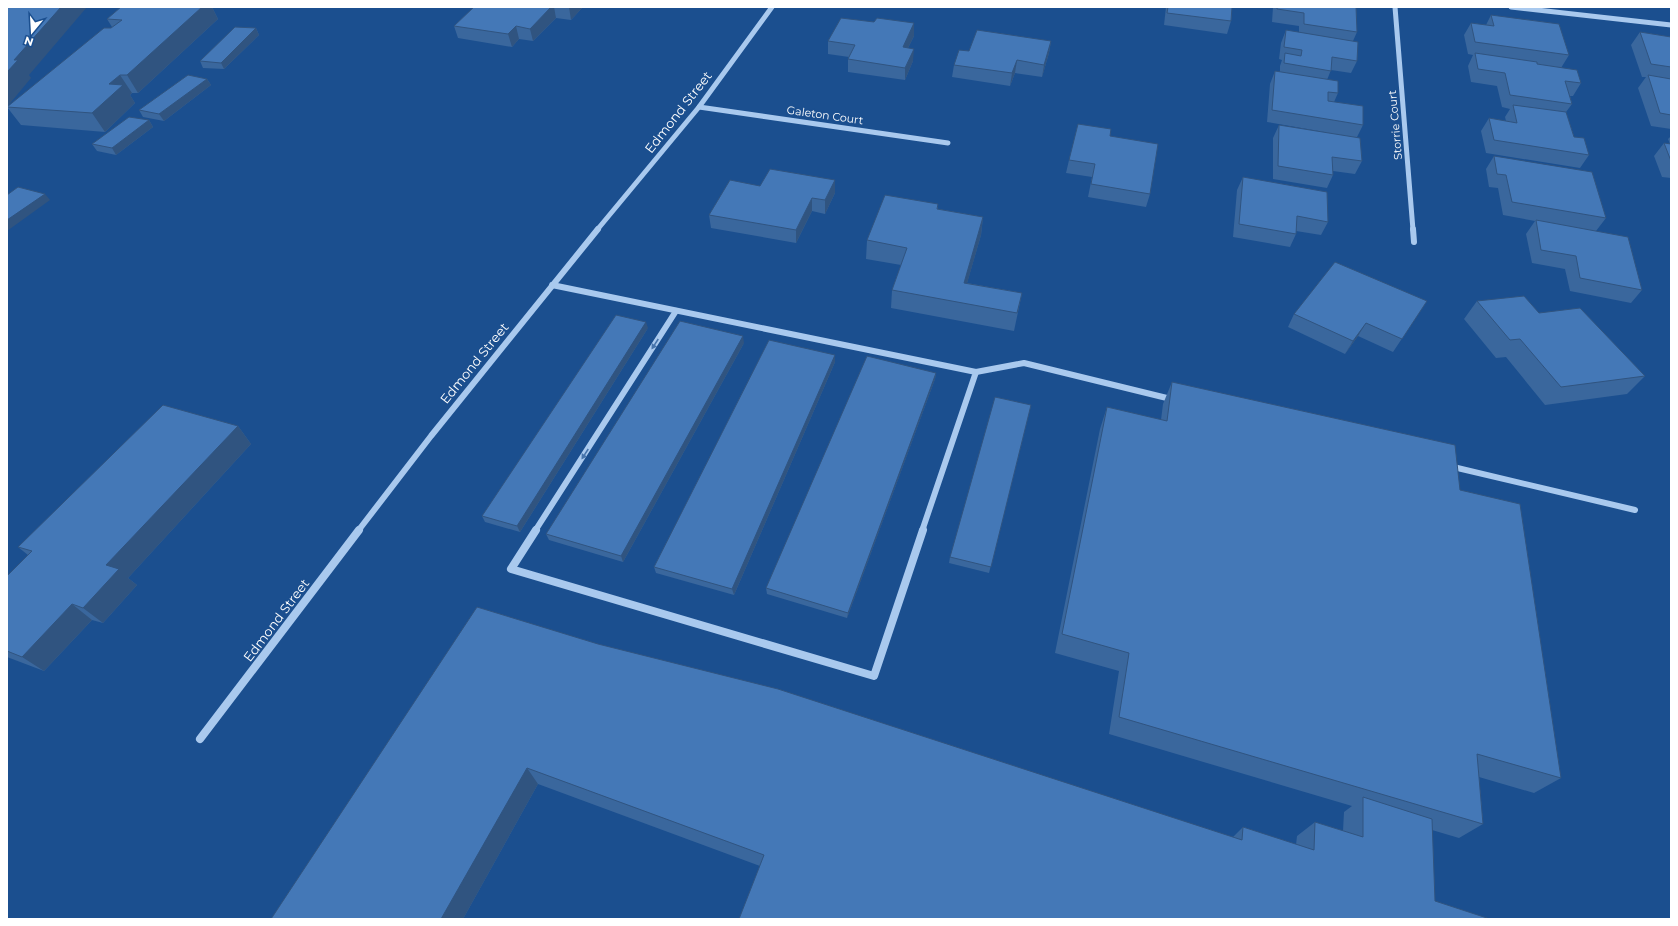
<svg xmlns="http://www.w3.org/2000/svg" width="1678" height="926" font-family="Montserrat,sans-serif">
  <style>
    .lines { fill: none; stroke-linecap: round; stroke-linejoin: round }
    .minor-far2 { stroke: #a9c9ee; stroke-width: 5 }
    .minor-far1 { stroke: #a9c9ee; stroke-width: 6 }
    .minor { stroke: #a9c9ee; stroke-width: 8 }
    .wall { fill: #3a679d }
    .shaded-wall { fill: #305480 }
    .building { fill: #4478b7; stroke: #305480 }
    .oneway { fill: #4674ac }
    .labels { text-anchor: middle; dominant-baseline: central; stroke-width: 3; stroke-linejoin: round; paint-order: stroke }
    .far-street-label { font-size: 11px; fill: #fff; stroke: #1b4f8f }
    .street-label { font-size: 13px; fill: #fff; stroke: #1b4f8f }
  </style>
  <rect width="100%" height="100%" fill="#1b4f8f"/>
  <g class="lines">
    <g class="minor-far2">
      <path d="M1395 7 1413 230"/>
      <path d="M1511 7 1671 25"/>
      <path d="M699 107 948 143"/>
      <path d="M597 230 699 107 772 7"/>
    </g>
    <g class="minor-far1">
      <path d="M1413 229 1414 242"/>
      <path d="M552 285 976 372 922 531"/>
      <path d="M976 372 1024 363 1175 400"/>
      <path d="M1449 466 1635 510"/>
      <path d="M358 531 431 436 598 229"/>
      <path d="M535 531 676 311"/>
    </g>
    <g class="minor">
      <path d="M536 530 511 569 874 676 923 530"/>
      <path d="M200 739 359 530"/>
    </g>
  </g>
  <g class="wall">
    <path d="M121 7H212L218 19 138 93H132L130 95 135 103 105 132 21 125 7 107 112 27 107 19Z"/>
    <path d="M474 7H583L571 20 556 18 533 41 519 39 512 47 458 38 454 26Z"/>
    <path d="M1166 7H1232L1231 21 1227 34 1164 25Z"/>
    <path d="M1273 7H1356L1357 32 1353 41 1357 61 1351 73 1331 70 1327 80 1338 93 1334 102 1363 125 1357 137 1362 161 1355 174 1333 171V175L1327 188 1273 179V138L1279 125 1330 133 1267 122 1270 84 1275 71 1280 72V66L1282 60 1279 59 1281 43 1286 30 1299 33V26L1272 22Z"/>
    <path d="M1491 15 1569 55 1561 68 1581 83 1573 96H1570L1572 104 1566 112 1574 137 1589 155 1580 168 1486 153 1481 131 1489 118 1506 121 1505 117 1510 109 1502 107 1497 86 1471 82 1468 66 1473 55 1468 54 1464 35 1471 23 1486 25Z"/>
    <path d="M874 22 914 23V36L908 48 913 61 905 80 848 72V59L849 57 828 54V41Z"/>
    <path d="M256 28 259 35 224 69 203 68 200 61Z"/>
    <path d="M1640 32 1671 37V129L1651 126 1638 88 1646 77H1642L1631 45Z"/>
    <path d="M1051 41 1049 53 1042 77 1015 73 1010 86 952 77 954 65 969 51Z"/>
    <path d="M207 79 211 85 164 121 143 117 139 110Z"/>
    <path d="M149 120 153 127 116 155 97 151 92 144Z"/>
    <path d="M1110 136 1150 194 1146 207 1088 197 1092 177 1066 173 1069 160Z"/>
    <path d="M1671 136V178L1662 177 1654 156 1664 143 1670 144 1668 139Z"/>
    <path d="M1494 156 1606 218 1596 231 1642 290 1631 303 1570 291 1565 269 1532 263 1526 234 1535 221 1503 215 1498 188 1489 187 1486 169Z"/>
    <path d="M1243 177 1328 222 1321 235 1296 231V234L1290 247 1233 237 1237 190Z"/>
    <path d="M760 186 835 193 825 214 812 211 796 243 711 228 709 215Z"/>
    <path d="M938 204V209L983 217 981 235 967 283 1022 293 1014 331 891 308 892 290 901 265 866 259 867 240Z"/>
    <path d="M1427 301 1393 352 1358 336 1345 354 1288 327 1294 314Z"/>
    <path d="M1477 301 1539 313 1645 376 1627 394 1545 405 1506 357 1496 358 1464 319Z"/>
    <path d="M648 328 520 532 485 522 482 516Z"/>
    <path d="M744 343 623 562 549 540 546 534Z"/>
    <path d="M835 355V362L734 595 656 573 654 567Z"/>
    <path d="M936 373 935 379 847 618 767 594 766 588Z"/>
    <path d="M1172 382 1460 490 1561 778 1534 793 1479 777 1483 824 1459 838 1432 830 1435 901 760 866 538 784 463 919H271L598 644 1233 837 1243 827 1296 845 1297 836 1315 822 1343 831 1344 812 1352 806 1109 734 1119 671 1055 653 1100 429 1107 407 1161 420 1163 404Z"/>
    <path d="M1031 405 989 573 949 563 950 557Z"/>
    <path d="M238 426 251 444 128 578 137 585 103 623 92 620 44 671 7 657V576L28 555 18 547Z"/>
  </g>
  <g class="shaded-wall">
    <path d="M61 7H87L29 75 31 78 7 107V72L14 60Z"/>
    <path d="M202 7H212L218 19 138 93 127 75Z"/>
    <path d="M551 7H554L556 18 533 41 530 29Z"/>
    <path d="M569 7H583L571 20Z"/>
    <path d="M914 23V36L902 60 903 47Z"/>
    <path d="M516 26 519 39 512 47 508 34Z"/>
    <path d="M256 28 259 35 224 69 221 63Z"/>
    <path d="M1051 41 1049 53 1042 77 1044 65Z"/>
    <path d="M914 49 913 61 905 80V68Z"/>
    <path d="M1017 60 1015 73 1010 86 1012 73Z"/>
    <path d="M120 75 132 93 130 95 135 103 105 132 92 113 109 84Z"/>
    <path d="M207 79 211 85 164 121 159 114Z"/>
    <path d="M149 120 153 127 116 155 112 148Z"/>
    <path d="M835 180V193L825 214V200Z"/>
    <path d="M45 194 50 200 7 231V220Z"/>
    <path d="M812 198V211L796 243V230Z"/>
    <path d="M983 217 981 235 962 301 964 283Z"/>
    <path d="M646 322 648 328 520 532 517 526Z"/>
    <path d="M1366 323 1358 336 1345 354 1353 341Z"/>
    <path d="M743 336 744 343 623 562 621 556Z"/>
    <path d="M835 355V362L734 595 732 589Z"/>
    <path d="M936 373 935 379 847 618 848 613Z"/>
    <path d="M238 426 251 444 128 578 137 585 103 623 83 608 106 565Z"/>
    <path d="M72 604 92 620 44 671 22 657Z"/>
    <path d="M527 768 538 784 463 919H441Z"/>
  </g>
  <g class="building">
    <path d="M7 7H61L14 60H18L7 72Z"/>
    <path d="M121 7H202L127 75H120L109 84 123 85 92 113 7 107 104 28H111L122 20 107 19Z"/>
    <path d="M474 7H551L530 29 516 26 508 34 454 26Z"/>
    <path d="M1168 7H1232L1231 21 1167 13Z"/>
    <path d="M1277 7H1356L1357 32 1304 24V13L1277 9Z"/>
    <path d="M1491 15 1559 24 1569 55 1475 42 1471 23 1494 26Z"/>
    <path d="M841 18 874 22 877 18 914 23 903 47 914 49 905 68 848 59 855 45 828 41Z"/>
    <path d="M235 27 256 28 221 63 200 61Z"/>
    <path d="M977 30 1051 41 1044 65 1017 60 1012 73 954 65 959 50 969 51Z"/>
    <path d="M1286 30 1358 42 1357 61 1332 57 1331 71 1284 63 1285 53 1301 56 1302 50 1284 47Z"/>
    <path d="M1640 32 1671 37V67L1651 64Z"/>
    <path d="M1475 53 1537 62V64L1577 70 1581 83 1565 81 1572 104 1510 95 1505 73 1478 69Z"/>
    <path d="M1275 71 1338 81V93L1328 92V101L1363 106V125L1272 110Z"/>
    <path d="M188 75 207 79 159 114 139 110Z"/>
    <path d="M1648 75 1671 79V115L1660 113Z"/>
    <path d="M1513 105 1566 112 1574 137 1584 138 1589 155 1494 140 1489 118 1517 123Z"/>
    <path d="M129 117 149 120 112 148 92 144Z"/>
    <path d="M1078 124 1111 129 1110 136 1158 144 1150 194 1091 184 1095 164 1069 160Z"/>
    <path d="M1279 125 1360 138 1362 161 1332 157 1333 175 1278 166Z"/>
    <path d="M1664 143 1671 144V161Z"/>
    <path d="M1494 156 1592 172 1606 218 1512 202 1506 175 1497 174Z"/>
    <path d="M770 169 835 180 825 200 812 198 796 230 709 215 730 180 760 186Z"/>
    <path d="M1243 177 1327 192 1328 222 1297 216 1296 234 1239 224Z"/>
    <path d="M18 187 45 194 7 220V195Z"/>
    <path d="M885 195 938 204 937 209 983 217 964 283 1022 293 1017 313 892 290 907 248 867 240Z"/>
    <path d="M1536 220 1628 237 1642 290 1580 278 1576 256 1541 250Z"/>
    <path d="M1335 262 1427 301 1402 339 1366 323 1353 341 1294 314Z"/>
    <path d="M1524 296 1539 313 1580 308 1645 376 1561 387 1520 339 1510 340 1477 301Z"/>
    <path d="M616 315 646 322 517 526 482 516Z"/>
    <path d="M680 321 743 336 621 556 546 534Z"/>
    <path d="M769 340 835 355 732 589 654 567Z"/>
    <path d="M867 356 936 373 848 613 766 588Z"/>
    <path d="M1172 382 1455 445 1460 490 1520 504 1561 778 1477 754 1483 824 1119 717 1129 653 1062 634 1107 407 1167 421Z"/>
    <path d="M995 397 1031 405 991 567 950 557Z"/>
    <path d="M163 405 238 426 106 565 119 569 83 608 72 604 22 657 7 651V576L32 551 18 547Z"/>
    <path d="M477 607 598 644 778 689 1242 840 1243 827 1314 850 1315 822 1363 837V797L1432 819 1435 901 1490 919H739L764 855 527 768 441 919H271Z"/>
  </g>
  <defs><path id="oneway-solid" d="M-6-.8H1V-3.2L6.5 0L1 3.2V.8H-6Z"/></defs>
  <g class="oneway">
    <use href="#oneway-solid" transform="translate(655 344) rotate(123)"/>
    <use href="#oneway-solid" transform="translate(585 454) rotate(123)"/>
  </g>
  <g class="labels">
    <g class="far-street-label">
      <text transform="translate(825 115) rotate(8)">Galeton Court</text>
      <text transform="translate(1395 125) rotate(-95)">Storrie Court</text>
    </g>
    <g class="street-label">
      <text transform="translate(678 112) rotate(-52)">Edmond Street</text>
      <text transform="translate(474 363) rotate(-51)">Edmond Street</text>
      <text transform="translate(276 620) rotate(-53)">Edmond Street</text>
    </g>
  </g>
  <rect width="1678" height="926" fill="none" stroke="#ffffff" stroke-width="16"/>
  <g transform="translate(32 32) rotate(198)" stroke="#1b4f8f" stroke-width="3" paint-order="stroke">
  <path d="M0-3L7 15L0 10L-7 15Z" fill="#ffffff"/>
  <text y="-6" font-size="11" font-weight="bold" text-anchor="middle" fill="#ffffff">N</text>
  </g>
</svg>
